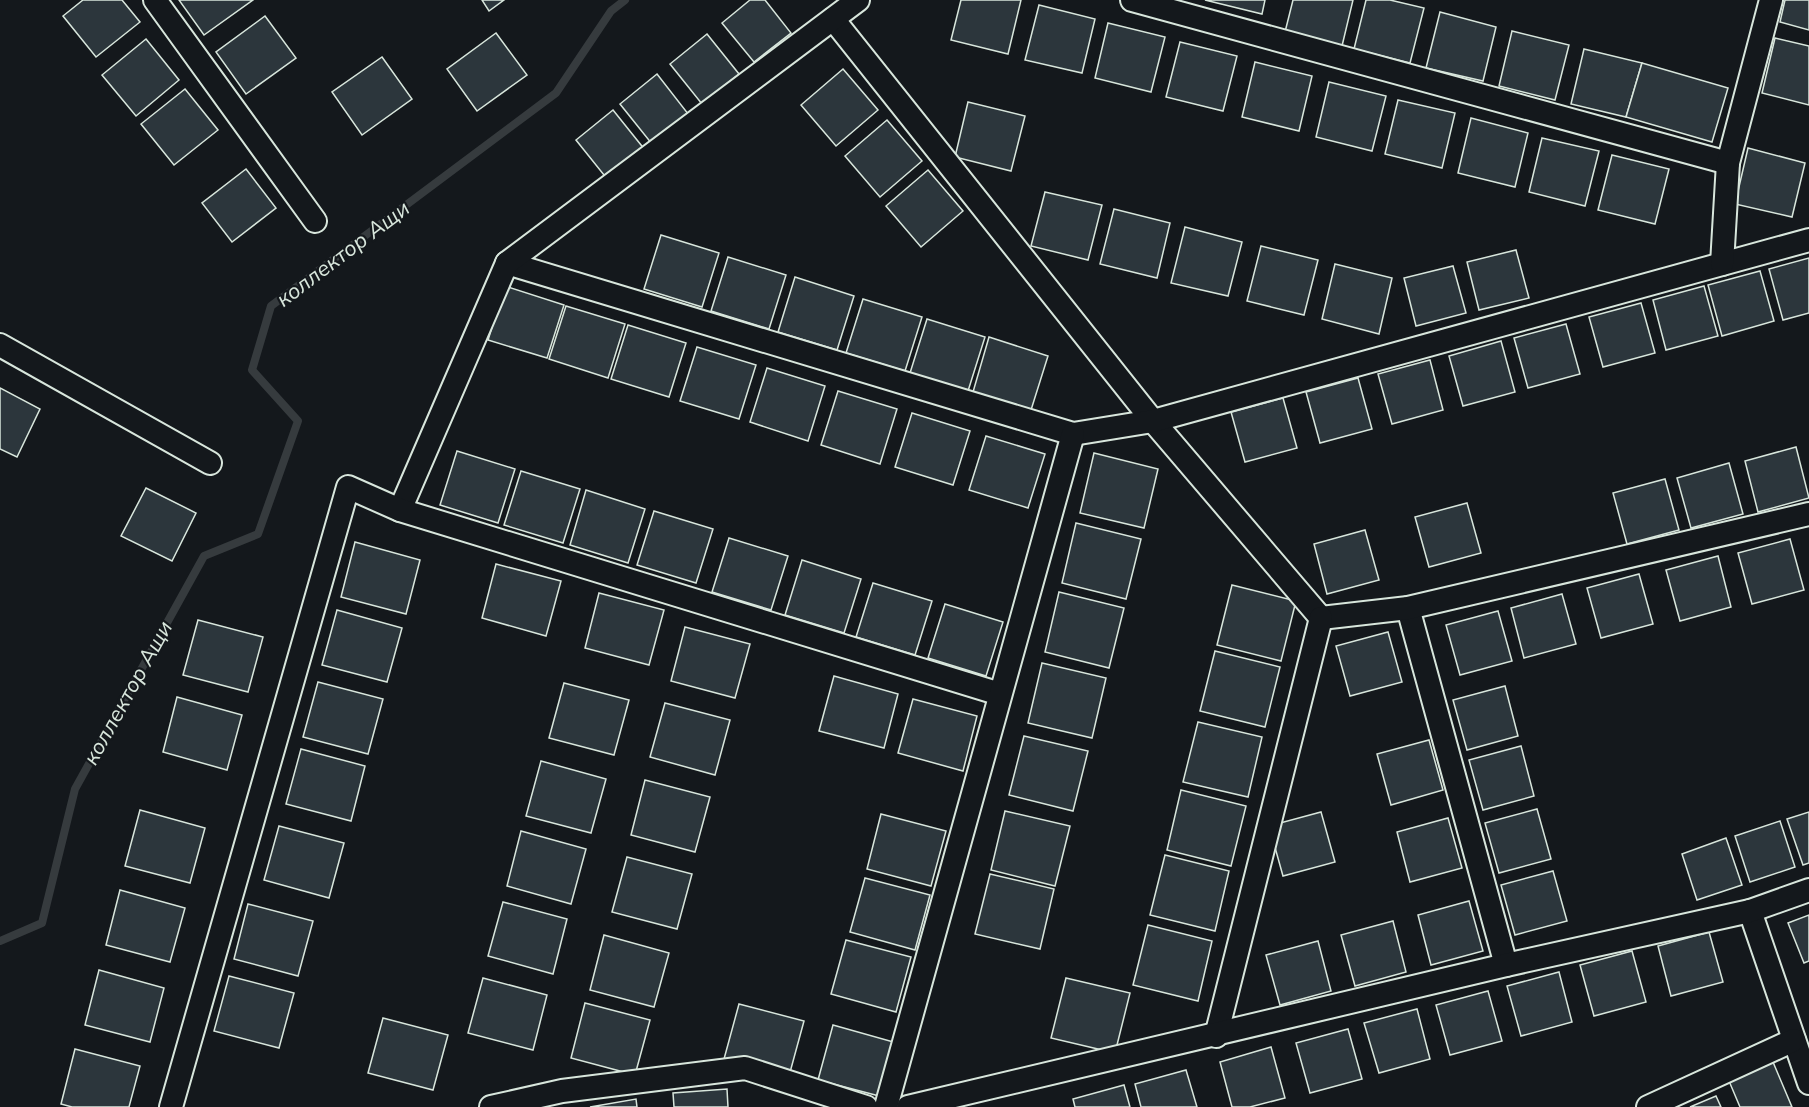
<svg xmlns="http://www.w3.org/2000/svg" width="1809" height="1107" font-family="'Nunito Sans',sans-serif">
  <style>
    .lines { fill: none; stroke-linecap: round; stroke-linejoin: round }
    .stream { stroke: #363b3e; stroke-width: 8 }
    .building { fill: #2c363c; stroke: #d8e6dc; stroke-width: 1.5 }
    .minor-casing { stroke: #d8e6dc; stroke-width: 26 }
    .minor { stroke: #14181c; stroke-width: 22 }
    .labels { text-anchor: middle; dominant-baseline: central; stroke-width: 4.5; stroke-linejoin: round; paint-order: stroke }
    .water-label { font-size: 22px; font-style: italic; fill: #d8e6dc; stroke: #14181c }
  </style>
  <rect width="100%" height="100%" fill="#14181c"/>
  <g class="lines">
    <path class="stream" d="M0 941 42 923 75 789 204 556 258 534 298 421 252 370 271 306 556 93 611 11 625 0"/>
  </g>
  <g class="building">
    <path d="M83 0H122L140 22 96 57 63 16Z"/>
    <path d="M179 0H253L204 35Z"/>
    <path d="M482 0H504L489 11Z"/>
    <path d="M750 0H765L791 33 754 62 722 23Z"/>
    <path d="M961 0H1021L1008 54 951 40Z"/>
    <path d="M1205 0H1265L1262 14Z"/>
    <path d="M1293 0H1353L1342 46 1285 32Z"/>
    <path d="M1366 0H1390L1424 8 1410 63 1354 49Z"/>
    <path d="M1785 0H1809V30L1780 22Z"/>
    <path d="M1039 5 1095 19 1082 73 1025 60Z"/>
    <path d="M1440 12 1496 27 1483 81 1426 68Z"/>
    <path d="M265 16 296 58 246 94 216 52Z"/>
    <path d="M1108 23 1165 37 1151 92 1095 78Z"/>
    <path d="M1512 31 1569 45 1555 100 1499 86Z"/>
    <path d="M496 33 527 75 477 111 447 69Z"/>
    <path d="M707 34 739 74 702 104 670 64Z"/>
    <path d="M1775 38 1809 46V105L1762 93Z"/>
    <path d="M146 39 179 80 136 116 102 75Z"/>
    <path d="M1180 42 1237 56 1223 111 1166 97Z"/>
    <path d="M1584 49 1642 63 1626 117 1571 104Z"/>
    <path d="M382 57 412 99 362 135 332 92Z"/>
    <path d="M1255 62 1312 76 1299 131 1242 117Z"/>
    <path d="M1642 63 1728 88 1712 142 1626 117Z"/>
    <path d="M843 69 878 110 836 146 801 105Z"/>
    <path d="M657 74 689 115 652 144 620 104Z"/>
    <path d="M1329 82 1386 96 1372 151 1316 137Z"/>
    <path d="M185 89 218 130 174 165 141 124Z"/>
    <path d="M1398 100 1455 113 1442 168 1385 154Z"/>
    <path d="M968 102 1025 116 1011 171 955 157Z"/>
    <path d="M613 110 645 150 608 180 576 140Z"/>
    <path d="M1471 118 1528 133 1515 187 1458 173Z"/>
    <path d="M887 120 922 161 880 197 845 156Z"/>
    <path d="M1542 138 1599 151 1585 206 1529 192Z"/>
    <path d="M1748 148 1805 163 1792 217 1735 204Z"/>
    <path d="M1612 155 1669 169 1655 224 1598 210Z"/>
    <path d="M246 169 276 208 232 242 202 203Z"/>
    <path d="M928 170 963 211 921 247 886 206Z"/>
    <path d="M1045 192 1102 205 1088 260 1031 246Z"/>
    <path d="M1114 209 1170 223 1157 278 1100 264Z"/>
    <path d="M1185 227 1242 242 1228 296 1171 283Z"/>
    <path d="M661 235 719 253 702 307 644 289Z"/>
    <path d="M1261 246 1318 260 1304 315 1247 301Z"/>
    <path d="M1516 250 1529 298 1479 310 1467 262Z"/>
    <path d="M728 257 786 275 769 329 711 311Z"/>
    <path d="M1809 258V313L1783 320 1769 269Z"/>
    <path d="M1335 264 1392 278 1379 334 1322 319Z"/>
    <path d="M1453 266 1466 313 1416 326 1404 278Z"/>
    <path d="M1760 271 1774 321 1722 336 1708 285Z"/>
    <path d="M795 277 854 296 837 350 778 332Z"/>
    <path d="M505 286 564 305 547 358 488 340Z"/>
    <path d="M1704 286 1718 336 1666 350 1653 300Z"/>
    <path d="M863 299 922 317 905 371 846 353Z"/>
    <path d="M1641 303 1655 353 1603 367 1589 317Z"/>
    <path d="M566 306 625 324 608 378 549 359Z"/>
    <path d="M927 319 985 337 968 391 910 373Z"/>
    <path d="M1566 324 1580 374 1528 388 1514 338Z"/>
    <path d="M628 325 686 343 669 397 611 379Z"/>
    <path d="M989 337 1048 356 1031 410 973 392Z"/>
    <path d="M1501 341 1515 392 1463 406 1449 356Z"/>
    <path d="M697 347 756 365 739 419 680 401Z"/>
    <path d="M1430 360 1443 410 1392 424 1378 374Z"/>
    <path d="M767 368 825 386 808 441 750 422Z"/>
    <path d="M1358 378 1372 429 1320 443 1306 392Z"/>
    <path d="M0 388 40 409 17 457 0 449Z"/>
    <path d="M838 391 897 409 880 464 821 445Z"/>
    <path d="M1283 398 1297 448 1245 462 1231 412Z"/>
    <path d="M912 413 970 431 953 485 895 467Z"/>
    <path d="M986 436 1045 454 1028 508 969 490Z"/>
    <path d="M1796 447 1809 498 1758 512 1745 461Z"/>
    <path d="M457 451 515 469 498 523 440 505Z"/>
    <path d="M1094 453 1158 469 1144 528 1080 513Z"/>
    <path d="M1729 463 1743 514 1691 528 1677 478Z"/>
    <path d="M521 471 580 489 563 543 504 525Z"/>
    <path d="M1665 479 1679 530 1627 544 1613 493Z"/>
    <path d="M146 488 196 513 172 561 121 536Z"/>
    <path d="M586 490 645 509 628 563 570 545Z"/>
    <path d="M1467 503 1481 553 1429 567 1415 517Z"/>
    <path d="M654 511 713 529 696 583 637 565Z"/>
    <path d="M1076 523 1141 539 1126 599 1062 583Z"/>
    <path d="M1365 530 1379 580 1327 594 1314 544Z"/>
    <path d="M729 538 788 556 771 610 712 592Z"/>
    <path d="M1790 539 1804 590 1752 604 1738 553Z"/>
    <path d="M355 542 420 560 406 614 341 597Z"/>
    <path d="M1718 556 1731 607 1680 621 1666 570Z"/>
    <path d="M802 560 861 579 844 633 785 615Z"/>
    <path d="M496 564 561 581 546 636 482 618Z"/>
    <path d="M1639 574 1653 624 1601 638 1587 588Z"/>
    <path d="M873 583 932 601 915 655 856 637Z"/>
    <path d="M1232 585 1296 601 1281 661 1217 645Z"/>
    <path d="M1059 592 1124 608 1109 668 1045 652Z"/>
    <path d="M599 593 664 610 649 665 585 648Z"/>
    <path d="M1562 594 1576 644 1524 658 1511 608Z"/>
    <path d="M945 604 1003 622 986 676 928 658Z"/>
    <path d="M337 610 402 628 387 682 322 665Z"/>
    <path d="M1498 611 1512 661 1460 675 1446 625Z"/>
    <path d="M198 620 263 637 248 692 183 675Z"/>
    <path d="M685 627 750 644 735 698 671 681Z"/>
    <path d="M1388 632 1402 682 1350 696 1336 646Z"/>
    <path d="M1215 651 1280 667 1265 727 1200 711Z"/>
    <path d="M1042 663 1106 678 1092 738 1028 723Z"/>
    <path d="M834 676 898 694 884 748 819 731Z"/>
    <path d="M318 682 383 699 368 754 303 737Z"/>
    <path d="M564 683 629 700 614 755 549 738Z"/>
    <path d="M1505 686 1518 736 1467 750 1453 700Z"/>
    <path d="M177 697 242 715 227 770 163 752Z"/>
    <path d="M913 699 977 716 963 771 898 753Z"/>
    <path d="M665 703 730 720 715 775 650 757Z"/>
    <path d="M1198 722 1262 737 1248 797 1183 782Z"/>
    <path d="M1024 736 1088 751 1073 811 1009 795Z"/>
    <path d="M1429 740 1443 790 1391 805 1377 754Z"/>
    <path d="M1521 746 1534 796 1483 810 1469 760Z"/>
    <path d="M301 749 365 766 351 821 286 804Z"/>
    <path d="M541 761 606 779 591 833 526 816Z"/>
    <path d="M645 780 710 797 695 852 631 835Z"/>
    <path d="M1181 790 1246 806 1231 866 1167 850Z"/>
    <path d="M1537 809 1551 859 1499 873 1485 823Z"/>
    <path d="M140 810 205 828 190 883 125 866Z"/>
    <path d="M1005 811 1070 826 1055 886 991 870Z"/>
    <path d="M1321 812 1335 862 1283 876 1269 826Z"/>
    <path d="M1809 812V863L1803 865 1787 819Z"/>
    <path d="M881 814 946 831 931 886 867 869Z"/>
    <path d="M1448 818 1462 868 1410 882 1397 832Z"/>
    <path d="M1780 821 1795 867 1750 882 1735 836Z"/>
    <path d="M279 826 344 843 329 898 264 880Z"/>
    <path d="M521 831 586 849 571 904 507 886Z"/>
    <path d="M1726 838 1742 885 1697 900 1682 854Z"/>
    <path d="M1165 855 1229 871 1215 931 1150 915Z"/>
    <path d="M627 857 692 874 677 929 612 912Z"/>
    <path d="M1553 871 1567 921 1515 935 1501 885Z"/>
    <path d="M990 874 1054 889 1040 949 975 934Z"/>
    <path d="M865 878 930 895 915 950 850 932Z"/>
    <path d="M120 890 185 908 170 962 106 945Z"/>
    <path d="M1469 901 1483 951 1431 965 1418 915Z"/>
    <path d="M503 902 567 919 553 974 488 956Z"/>
    <path d="M248 904 313 921 298 976 234 959Z"/>
    <path d="M1809 915V961L1804 963 1788 923Z"/>
    <path d="M1393 921 1406 972 1355 986 1341 935Z"/>
    <path d="M1148 925 1212 941 1198 1001 1133 985Z"/>
    <path d="M1709 932 1723 982 1671 996 1658 946Z"/>
    <path d="M604 935 669 953 654 1007 590 990Z"/>
    <path d="M846 940 911 957 896 1012 831 994Z"/>
    <path d="M1318 941 1331 991 1280 1005 1266 955Z"/>
    <path d="M1632 951 1646 1002 1594 1016 1580 965Z"/>
    <path d="M99 970 164 988 150 1042 85 1025Z"/>
    <path d="M1559 972 1572 1022 1521 1036 1507 986Z"/>
    <path d="M229 976 294 993 279 1048 214 1031Z"/>
    <path d="M483 978 547 995 533 1050 468 1033Z"/>
    <path d="M1066 978 1130 993 1115 1053 1051 1038Z"/>
    <path d="M1488 991 1502 1041 1450 1055 1436 1005Z"/>
    <path d="M585 1003 650 1020 635 1075 571 1058Z"/>
    <path d="M739 1004 804 1021 789 1076 724 1059Z"/>
    <path d="M1417 1009 1430 1059 1379 1073 1364 1023Z"/>
    <path d="M383 1018 448 1035 433 1090 368 1073Z"/>
    <path d="M833 1025 897 1043 883 1097 818 1080Z"/>
    <path d="M1348 1029 1362 1079 1310 1093 1296 1043Z"/>
    <path d="M1271 1047 1285 1098 1250 1107H1232L1220 1062Z"/>
    <path d="M75 1049 140 1066 129 1107H72L61 1104Z"/>
    <path d="M1773 1062 1792 1107H1740L1729 1081Z"/>
    <path d="M1186 1070 1197 1107H1141L1135 1084Z"/>
    <path d="M1124 1085 1130 1107H1075L1073 1099Z"/>
    <path d="M727 1089 728 1107H674L673 1093Z"/>
    <path d="M1716 1096 1721 1107H1690Z"/>
    <path d="M636 1099 637 1107H590Z"/>
  </g>
  <g class="lines">
    <defs>
      <g id="minor">
        <path d="M155 0 315 221"/>
        <path d="M1132 0 1728 163"/>
        <path d="M833 19 1153 421 1321 618"/>
        <path d="M507 263 1073 434 1153 421 1809 240"/>
        <path d="M1722 264 1728 163 1771 0"/>
        <path d="M0 345 210 463"/>
        <path d="M400 510 507 263 858 0"/>
        <path d="M1408 608 1506 965"/>
        <path d="M1321 618 1408 608 1809 514"/>
        <path d="M1750 911 1809 1083"/>
        <path d="M1216 1036 1321 618"/>
        <path d="M171 1107 348 487 400 510 1000 694"/>
        <path d="M491 1107 562 1091 745 1068 866 1107"/>
        <path d="M886 1107 1073 434"/>
        <path d="M908 1107 1506 965 1750 911 1809 890"/>
        <path d="M1648 1107 1794 1040"/>
      </g>
    </defs>
    <use href="#minor" class="minor-casing"/>
    <use href="#minor" class="minor"/>
  </g>
  <g class="labels">
    <g class="water-label">
      <text transform="translate(343 254) rotate(-37)">коллектор Ащи</text>
      <text transform="translate(128 693) rotate(-61)">коллектор Ащи</text>
    </g>
  </g>
</svg>
